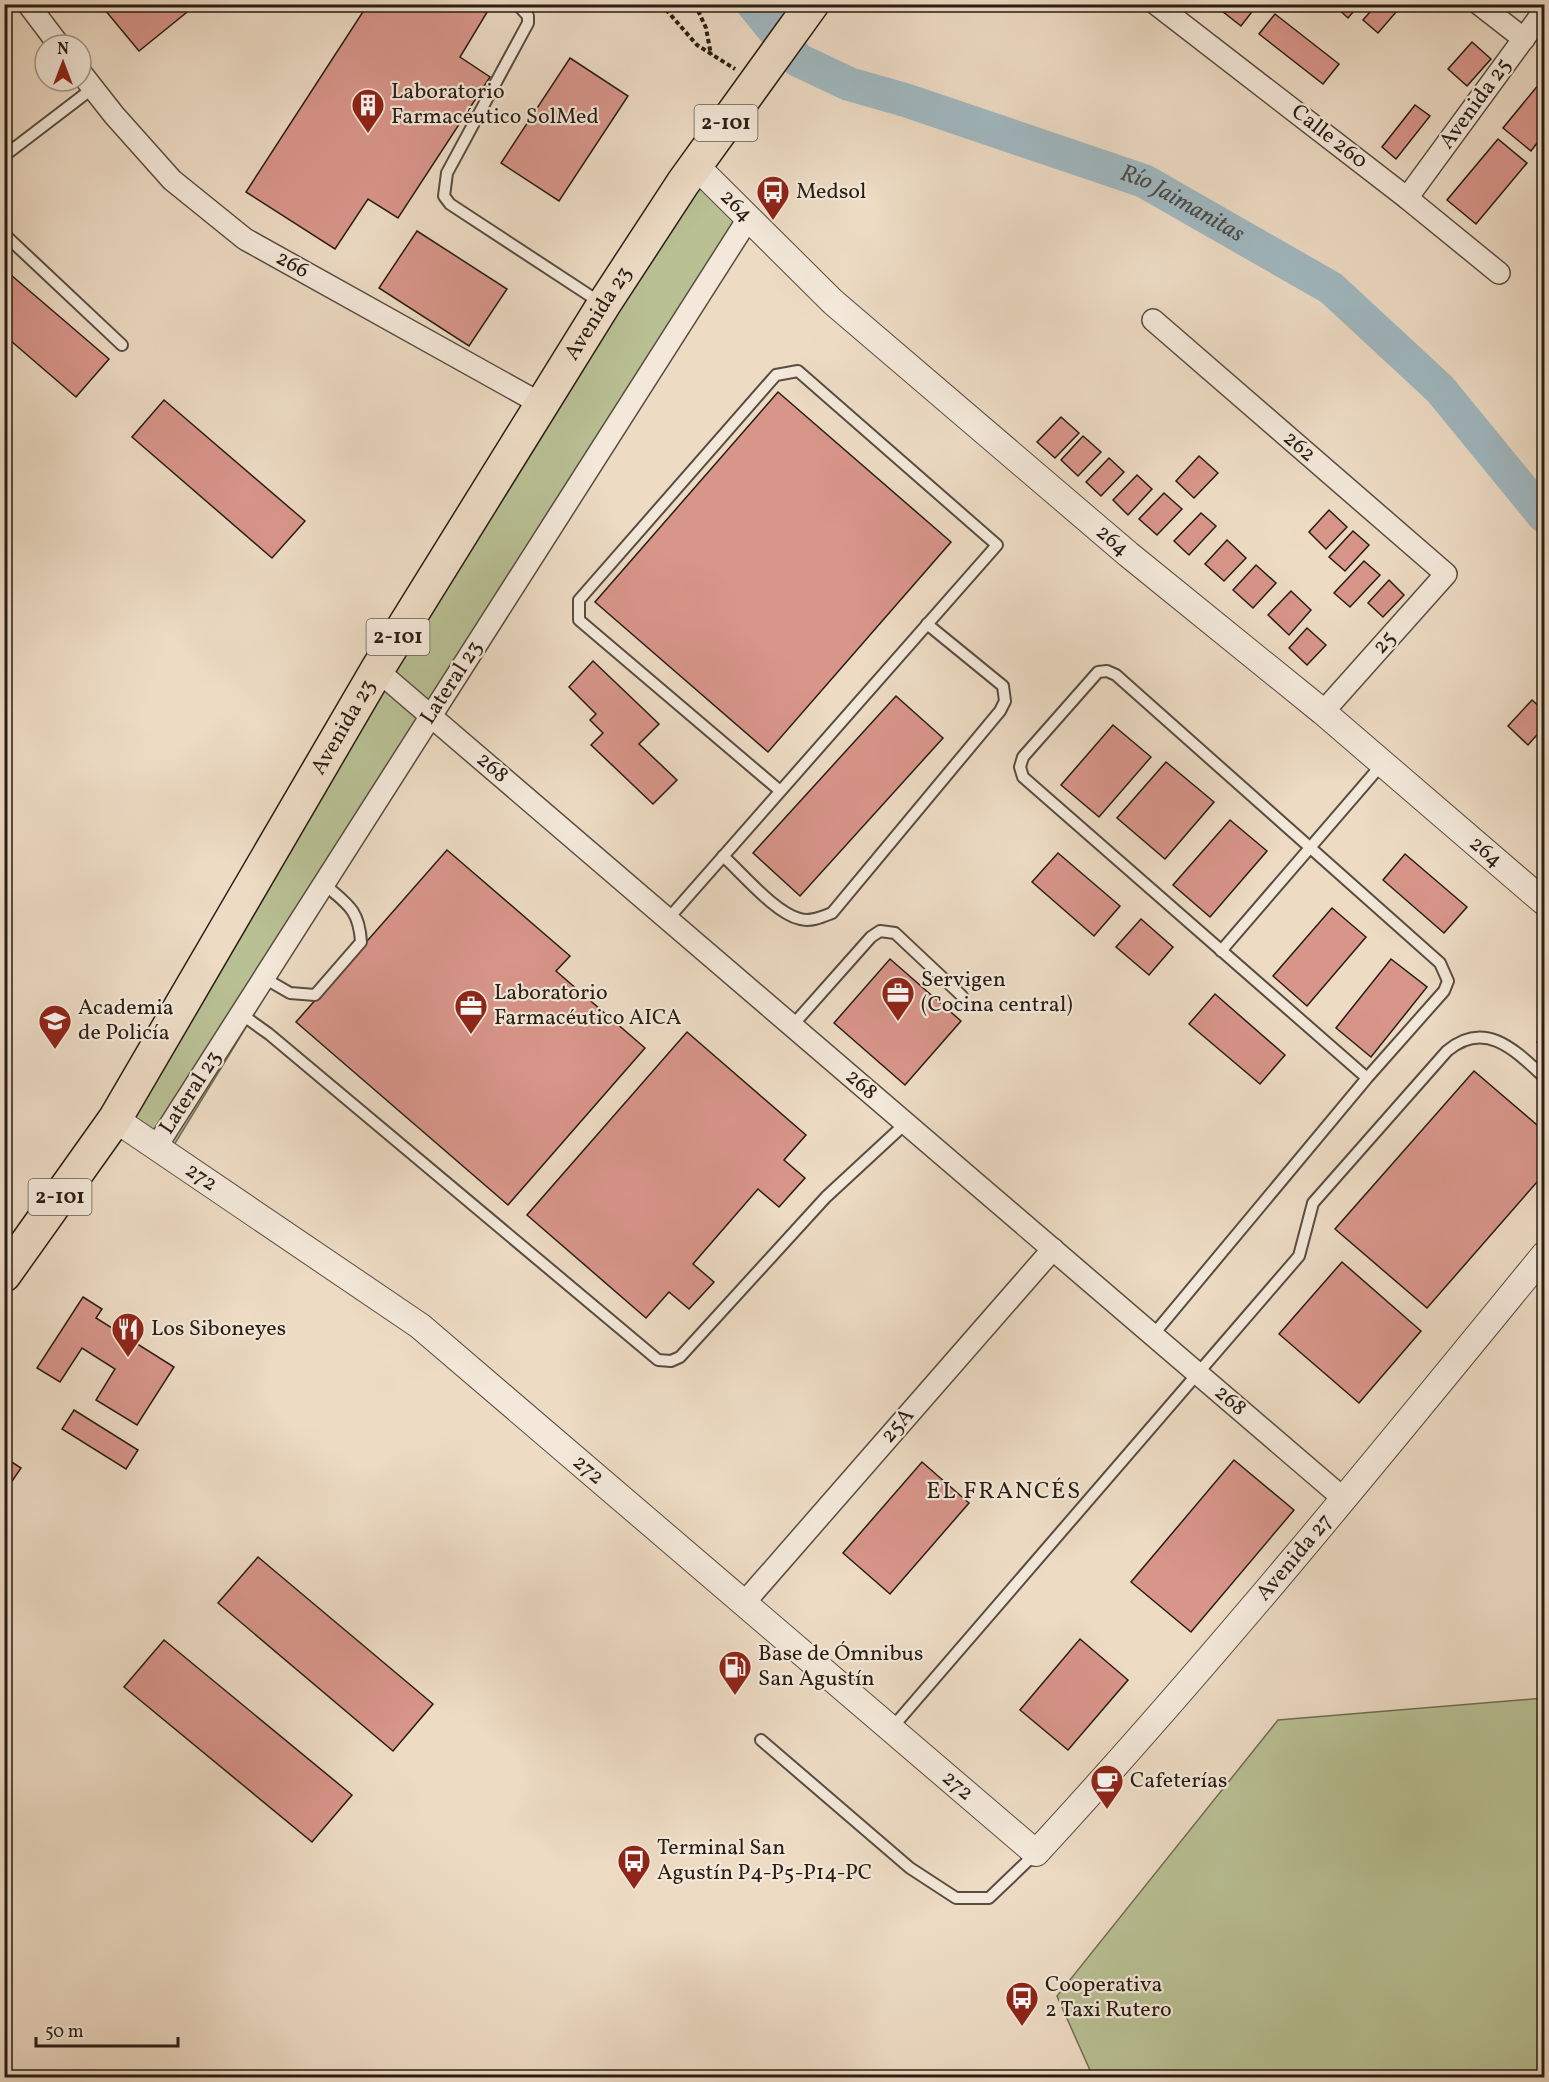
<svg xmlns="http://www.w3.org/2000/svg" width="1549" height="2082" font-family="Vollkorn,serif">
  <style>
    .green { fill: #b8c094; stroke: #706e54; stroke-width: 1.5 }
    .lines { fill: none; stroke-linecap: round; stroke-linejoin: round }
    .river { stroke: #a0b8c0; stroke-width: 34 }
    .building { fill: #d8958a; stroke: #281d14; stroke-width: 1.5 }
    .service-casing { stroke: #594c40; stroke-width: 14 }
    .minor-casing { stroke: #594c40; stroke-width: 24 }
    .tertiary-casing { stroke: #594c40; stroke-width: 28 }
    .primary-casing { stroke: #281d14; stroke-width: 36 }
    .path { stroke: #281d14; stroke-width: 4; stroke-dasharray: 4.5 3; stroke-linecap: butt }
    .service { stroke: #f3e8d9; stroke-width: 10 }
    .minor { stroke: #f3e8d9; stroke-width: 21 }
    .tertiary { stroke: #f3e8d9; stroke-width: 26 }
    .primary { stroke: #eddbc4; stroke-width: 33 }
    .labels { text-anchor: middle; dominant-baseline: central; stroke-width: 4.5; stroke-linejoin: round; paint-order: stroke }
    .shield { fill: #f3e8d9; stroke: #655a4f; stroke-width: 1.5 }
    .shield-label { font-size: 21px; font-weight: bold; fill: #281d14 }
    .poi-label { font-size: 22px; fill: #281d14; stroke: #f3e8d9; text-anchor: start }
    .street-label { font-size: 22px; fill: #281d14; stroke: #f3e8d9 }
    .water-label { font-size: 24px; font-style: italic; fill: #4c4c48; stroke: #f3e8d9 }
    .neighbourhood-label { font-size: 24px; letter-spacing: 1.5px; fill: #281d14; stroke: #f3e8d9 }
  </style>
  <rect width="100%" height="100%" fill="#eddbc4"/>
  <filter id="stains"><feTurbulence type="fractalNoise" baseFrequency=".00333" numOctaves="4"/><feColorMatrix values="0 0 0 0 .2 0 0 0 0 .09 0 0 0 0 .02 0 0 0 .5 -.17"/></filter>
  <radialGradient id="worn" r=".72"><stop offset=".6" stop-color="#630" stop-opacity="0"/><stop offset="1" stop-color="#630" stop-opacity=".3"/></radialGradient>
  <g class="green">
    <path d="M696 167 744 213 171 1150 115 1119Z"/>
    <path d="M1544 1698V2077H1093L1057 1996 1278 1720Z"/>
  </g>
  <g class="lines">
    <path class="river" id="s1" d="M753 4 798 60 849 84 905 100 1144 181 1331 288 1440 389 1544 516"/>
  </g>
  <g class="building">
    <path d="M100 4H197L139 51Z"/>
    <path d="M368 4H492L460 57 490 77 398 218 368 199 335 249 246 192Z"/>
    <path d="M1213 4H1258L1241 26Z"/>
    <path d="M1333 4H1360L1348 18Z"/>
    <path d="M1377 4H1403L1378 33 1363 20Z"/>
    <path d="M1275 14 1339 64 1323 84 1259 34Z"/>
    <path d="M1472 42 1491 59 1467 86 1448 69Z"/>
    <path d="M570 58 628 96 559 201 501 163Z"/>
    <path d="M1544 78V134L1531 151 1503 128Z"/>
    <path d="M1415 105 1430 116 1396 159 1382 147Z"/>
    <path d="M1498 139 1527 163 1476 224 1447 200Z"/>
    <path d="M417 231 507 289 469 346 379 288Z"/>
    <path d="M4 269 109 359 76 397 4 335Z"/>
    <path d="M778 392 951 542 768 752 595 602Z"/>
    <path d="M164 400 305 521 272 558 132 437Z"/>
    <path d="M1061 417 1079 433 1055 458 1037 442Z"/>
    <path d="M1083 436 1101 452 1078 476 1061 460Z"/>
    <path d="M1199 456 1218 473 1194 498 1176 481Z"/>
    <path d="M1109 458 1124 472 1101 496 1086 482Z"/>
    <path d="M1137 475 1152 489 1128 515 1113 500Z"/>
    <path d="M1164 493 1182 509 1157 535 1139 519Z"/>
    <path d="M1329 510 1347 527 1326 549 1309 532Z"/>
    <path d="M1201 513 1216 526 1189 555 1174 541Z"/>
    <path d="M1353 531 1369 545 1345 571 1329 557Z"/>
    <path d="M1227 540 1246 558 1224 581 1205 564Z"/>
    <path d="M1364 561 1380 575 1350 607 1334 593Z"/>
    <path d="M1256 565 1276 583 1253 608 1233 590Z"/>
    <path d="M1389 580 1404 595 1383 617 1368 603Z"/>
    <path d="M1291 591 1311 610 1289 635 1268 615Z"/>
    <path d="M1307 628 1326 645 1307 665 1289 648Z"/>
    <path d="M593 661 659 724 639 744 677 780 653 804 591 745 603 733 590 720 596 714 569 687Z"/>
    <path d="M896 696 943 738 800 896 753 853Z"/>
    <path d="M1532 700 1544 711V727L1528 745 1508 726Z"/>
    <path d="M1113 725 1151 757 1099 817 1061 785Z"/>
    <path d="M1166 762 1214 802 1165 859 1117 818Z"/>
    <path d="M1230 820 1267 851 1210 917 1173 885Z"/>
    <path d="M447 850 570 956 556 971 645 1048 508 1205 296 1022Z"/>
    <path d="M1058 853 1120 906 1094 936 1032 882Z"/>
    <path d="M1405 854 1467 907 1444 933 1383 880Z"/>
    <path d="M1332 908 1366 937 1307 1006 1273 976Z"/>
    <path d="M1141 919 1173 947 1149 975 1116 947Z"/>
    <path d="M890 959 961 1021 905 1085 834 1023Z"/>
    <path d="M1391 959 1427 987 1371 1057 1336 1028Z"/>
    <path d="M1215 994 1285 1055 1260 1084 1189 1024Z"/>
    <path d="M687 1032 806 1135 784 1160 805 1178 779 1207 758 1189 693 1264 714 1282 689 1309 669 1292 646 1318 527 1215Z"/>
    <path d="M1544 1034V1049L1537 1042Z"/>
    <path d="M1474 1071 1544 1131V1174L1427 1308 1335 1229Z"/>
    <path d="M1342 1262 1421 1331 1359 1403 1279 1334Z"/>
    <path d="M83 1297 102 1309 96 1318 174 1367 137 1425 96 1400 115 1369 82 1348 60 1382 37 1368Z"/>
    <path d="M74 1410 138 1450 126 1469 62 1429Z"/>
    <path d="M4 1457 21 1468 4 1493Z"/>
    <path d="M1234 1460 1294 1510 1191 1632 1131 1582Z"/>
    <path d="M922 1462 969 1503 890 1594 843 1553Z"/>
    <path d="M258 1557 433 1704 393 1751 218 1603Z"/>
    <path d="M1080 1639 1128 1680 1068 1750 1020 1710Z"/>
    <path d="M164 1640 352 1795 312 1842 124 1687Z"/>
  </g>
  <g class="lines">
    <defs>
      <g id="service">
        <path d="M517 4 528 16V23L447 173 444 196 450 204 601 303"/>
        <path d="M4 156 93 88"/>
        <path d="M4 234 122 345"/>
        <path d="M723 856C742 873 775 913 800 919 811 922 822 917 832 913L1000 711 1005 701 1003 686 927 624"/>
        <path d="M668 919 997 545 798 371 776 375 579 600V620L779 790"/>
        <path d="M1221 951 1383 763"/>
        <path d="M264 978 290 993 315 995 361 942C359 909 347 904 324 884"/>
        <path d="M241 1014 269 1034 658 1360 671 1361 680 1357 826 1197 906 1123"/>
        <path d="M792 1026 871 937 880 931 895 933 962 996"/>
        <path d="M1153 1335 1367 1078 1444 991 1448 981 1440 963 1116 675 1107 671 1098 672 1023 757 1020 767 1023 777 1367 1078"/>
        <path d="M891 1729 1299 1256 1313 1203 1447 1051C1485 1019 1515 1050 1544 1077"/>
        <path d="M761 1740 910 1868 956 1898H989L1036 1853"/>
      </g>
      <g id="minor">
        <path d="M28 4 59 45"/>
        <path d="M1156 4 1407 198 1499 273"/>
        <path d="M1479 4 1524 39"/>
        <path d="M81 73 114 115 172 180 245 239 543 405"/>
        <path d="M1407 198 1544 11"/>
        <path d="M1153 320 1446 574 1323 712"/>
        <path d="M377 670 1344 1499"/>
        <path d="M156 1147 748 219"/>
        <path d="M744 1603 1053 1249"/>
      </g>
      <g id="tertiary">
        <path id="s2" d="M695 165 833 302 1128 554 1323 712 1544 902"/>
        <path id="s3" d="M115 1119 420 1326 1036 1853C1213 1661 1379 1457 1544 1255"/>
      </g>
      <g id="primary">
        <path id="s4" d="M4 1275 115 1119 377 670 604 304 683 183 812 4"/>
      </g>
    </defs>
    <use href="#service" class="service-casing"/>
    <use href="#minor" class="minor-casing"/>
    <use href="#tertiary" class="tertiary-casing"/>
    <use href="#primary" class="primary-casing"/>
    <g class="path">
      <path d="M661 4 697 45 735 69"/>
      <path d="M695 4 706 28 711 55"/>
    </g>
    <use href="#service" class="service"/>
    <use href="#minor" class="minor"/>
    <use href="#tertiary" class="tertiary"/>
    <use href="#primary" class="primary"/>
  </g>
  <defs>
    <symbol id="building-pin" viewBox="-11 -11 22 30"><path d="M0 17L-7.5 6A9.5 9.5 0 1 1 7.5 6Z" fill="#8f2418" stroke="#f3e8d9"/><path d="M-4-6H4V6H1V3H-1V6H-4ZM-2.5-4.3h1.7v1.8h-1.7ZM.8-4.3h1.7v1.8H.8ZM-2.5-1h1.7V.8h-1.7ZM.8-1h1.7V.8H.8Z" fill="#fff"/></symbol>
    <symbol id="bus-pin" viewBox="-11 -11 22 30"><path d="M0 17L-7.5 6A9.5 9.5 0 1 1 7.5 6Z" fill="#8f2418" stroke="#f3e8d9"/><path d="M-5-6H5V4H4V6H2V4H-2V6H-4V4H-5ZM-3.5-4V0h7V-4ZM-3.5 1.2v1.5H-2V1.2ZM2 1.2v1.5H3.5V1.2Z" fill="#fff"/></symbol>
    <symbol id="office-pin" viewBox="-11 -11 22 30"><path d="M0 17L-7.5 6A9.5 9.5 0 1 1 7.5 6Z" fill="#8f2418" stroke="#f3e8d9"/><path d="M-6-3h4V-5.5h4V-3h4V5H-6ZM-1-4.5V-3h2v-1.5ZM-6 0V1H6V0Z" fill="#fff"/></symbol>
    <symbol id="university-pin" viewBox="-11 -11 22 30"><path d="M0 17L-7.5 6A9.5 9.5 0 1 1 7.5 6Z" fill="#8f2418" stroke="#f3e8d9"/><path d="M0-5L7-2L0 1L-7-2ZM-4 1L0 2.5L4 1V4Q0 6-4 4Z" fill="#fff"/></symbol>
    <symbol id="restaurant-pin" viewBox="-11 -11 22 30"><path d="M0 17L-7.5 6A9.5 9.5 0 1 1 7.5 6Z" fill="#8f2418" stroke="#f3e8d9"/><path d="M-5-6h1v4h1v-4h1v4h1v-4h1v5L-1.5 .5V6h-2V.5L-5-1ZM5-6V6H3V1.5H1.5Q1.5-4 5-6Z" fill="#fff"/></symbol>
    <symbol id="fuel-pin" viewBox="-11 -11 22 30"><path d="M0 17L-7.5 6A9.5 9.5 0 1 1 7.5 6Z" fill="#8f2418" stroke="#f3e8d9"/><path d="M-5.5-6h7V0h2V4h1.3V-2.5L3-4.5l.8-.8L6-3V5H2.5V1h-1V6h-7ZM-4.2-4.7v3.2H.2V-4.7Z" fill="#fff"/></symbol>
    <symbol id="cafe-pin" viewBox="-11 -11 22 30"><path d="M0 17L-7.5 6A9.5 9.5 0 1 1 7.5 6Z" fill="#8f2418" stroke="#f3e8d9"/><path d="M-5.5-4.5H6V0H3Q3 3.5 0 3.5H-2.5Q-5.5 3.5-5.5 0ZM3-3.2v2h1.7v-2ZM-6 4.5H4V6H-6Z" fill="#fff"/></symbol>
  </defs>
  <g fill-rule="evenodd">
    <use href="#building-pin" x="349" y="86" width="38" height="52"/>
    <use href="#bus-pin" x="754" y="173" width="38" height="52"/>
    <use href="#office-pin" x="879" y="974" width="38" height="52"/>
    <use href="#office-pin" x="452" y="987" width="38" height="52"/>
    <use href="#university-pin" x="36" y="1002" width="38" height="52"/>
    <use href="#restaurant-pin" x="109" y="1310" width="38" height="52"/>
    <use href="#fuel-pin" x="716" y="1648" width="38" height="52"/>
    <use href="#cafe-pin" x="1088" y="1762" width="38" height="52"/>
    <use href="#bus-pin" x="615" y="1842" width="38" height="52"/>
    <use href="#bus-pin" x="1003" y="1979" width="38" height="52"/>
  </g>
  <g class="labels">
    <g class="shield">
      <rect x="694.5" y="105" width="63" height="36" rx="4.5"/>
      <rect x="366.5" y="619" width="63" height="36" rx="4.5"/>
      <rect x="28.5" y="1179" width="63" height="36" rx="4.5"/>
    </g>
    <g class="shield-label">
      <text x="726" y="123">2-101</text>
      <text x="398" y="637">2-101</text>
      <text x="60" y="1197">2-101</text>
    </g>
    <g class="poi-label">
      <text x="391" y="92">Laboratorio<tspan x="391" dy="25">Farmacéutico SolMed</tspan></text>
      <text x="796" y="192">Medsol</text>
      <text x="921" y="980">Servigen<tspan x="921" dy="25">(Cocina central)</tspan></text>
      <text x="494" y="993">Laboratorio<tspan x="494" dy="25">Farmacéutico AICA</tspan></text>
      <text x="78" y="1008">Academia<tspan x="78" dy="25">de Policía</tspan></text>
      <text x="151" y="1329">Los Siboneyes</text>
      <text x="758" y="1654">Base de Ómnibus<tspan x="758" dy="25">San Agustín</tspan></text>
      <text x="1130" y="1781">Cafeterías</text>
      <text x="657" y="1848">Terminal San<tspan x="657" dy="25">Agustín P4-P5-P14-PC</tspan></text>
      <text x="1045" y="1985">Cooperativa<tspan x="1045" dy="25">2 Taxi Rutero</tspan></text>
    </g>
    <g class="street-label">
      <text transform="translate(1476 104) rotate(-54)">Avenida 25</text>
      <text transform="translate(1329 137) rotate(38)">Calle 260</text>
      <text stroke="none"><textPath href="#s2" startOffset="58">264</textPath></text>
      <text transform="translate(292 265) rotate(29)">266</text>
      <text stroke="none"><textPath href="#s4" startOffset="1131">Avenida 23</textPath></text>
      <text transform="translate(1299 447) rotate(41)">262</text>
      <text stroke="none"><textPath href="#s2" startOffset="562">264</textPath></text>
      <text transform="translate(1385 643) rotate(-48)">25</text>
      <text transform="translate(452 683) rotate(-57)">Lateral 23</text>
      <text stroke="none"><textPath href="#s4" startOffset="645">Avenida 23</textPath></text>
      <text transform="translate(492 768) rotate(41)">268</text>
      <text stroke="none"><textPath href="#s2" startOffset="1048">264</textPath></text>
      <text transform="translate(861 1085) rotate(41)">268</text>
      <text transform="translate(191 1093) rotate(-57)">Lateral 23</text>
      <text stroke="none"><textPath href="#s3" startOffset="104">272</textPath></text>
      <text transform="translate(1230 1401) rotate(41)">268</text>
      <text transform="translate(898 1426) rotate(-49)">25A</text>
      <text stroke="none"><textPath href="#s3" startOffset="590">272</textPath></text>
      <text stroke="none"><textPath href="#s3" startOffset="1572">Avenida 27</textPath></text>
      <text stroke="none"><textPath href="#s3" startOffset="1076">272</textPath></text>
    </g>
    <g class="water-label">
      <text stroke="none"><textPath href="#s1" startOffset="483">Río Jaimanitas</textPath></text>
    </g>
    <g class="neighbourhood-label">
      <text x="1004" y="1492">EL FRANCÉS</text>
    </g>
  </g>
  <rect width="1549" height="2082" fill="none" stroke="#eddbc4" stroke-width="24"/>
  <rect x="6" y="6" width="1537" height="2070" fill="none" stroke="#281d14" stroke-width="3"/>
  <rect x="12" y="12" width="1525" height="2058" fill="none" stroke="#281d14" stroke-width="1.5"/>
  <g transform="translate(63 63)"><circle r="28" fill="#f3e8d9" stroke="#a2978a" stroke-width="1.5"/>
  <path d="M0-4.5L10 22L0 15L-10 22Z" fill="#8f2418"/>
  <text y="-9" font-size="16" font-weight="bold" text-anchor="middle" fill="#281d14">N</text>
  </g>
  <path d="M36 2037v9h142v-9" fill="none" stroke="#281d14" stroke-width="3"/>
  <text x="45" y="2037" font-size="18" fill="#281d14" stroke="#f3e8d9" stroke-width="4.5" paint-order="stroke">50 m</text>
  <rect width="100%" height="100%" filter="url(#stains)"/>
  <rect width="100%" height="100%" fill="url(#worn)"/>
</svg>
